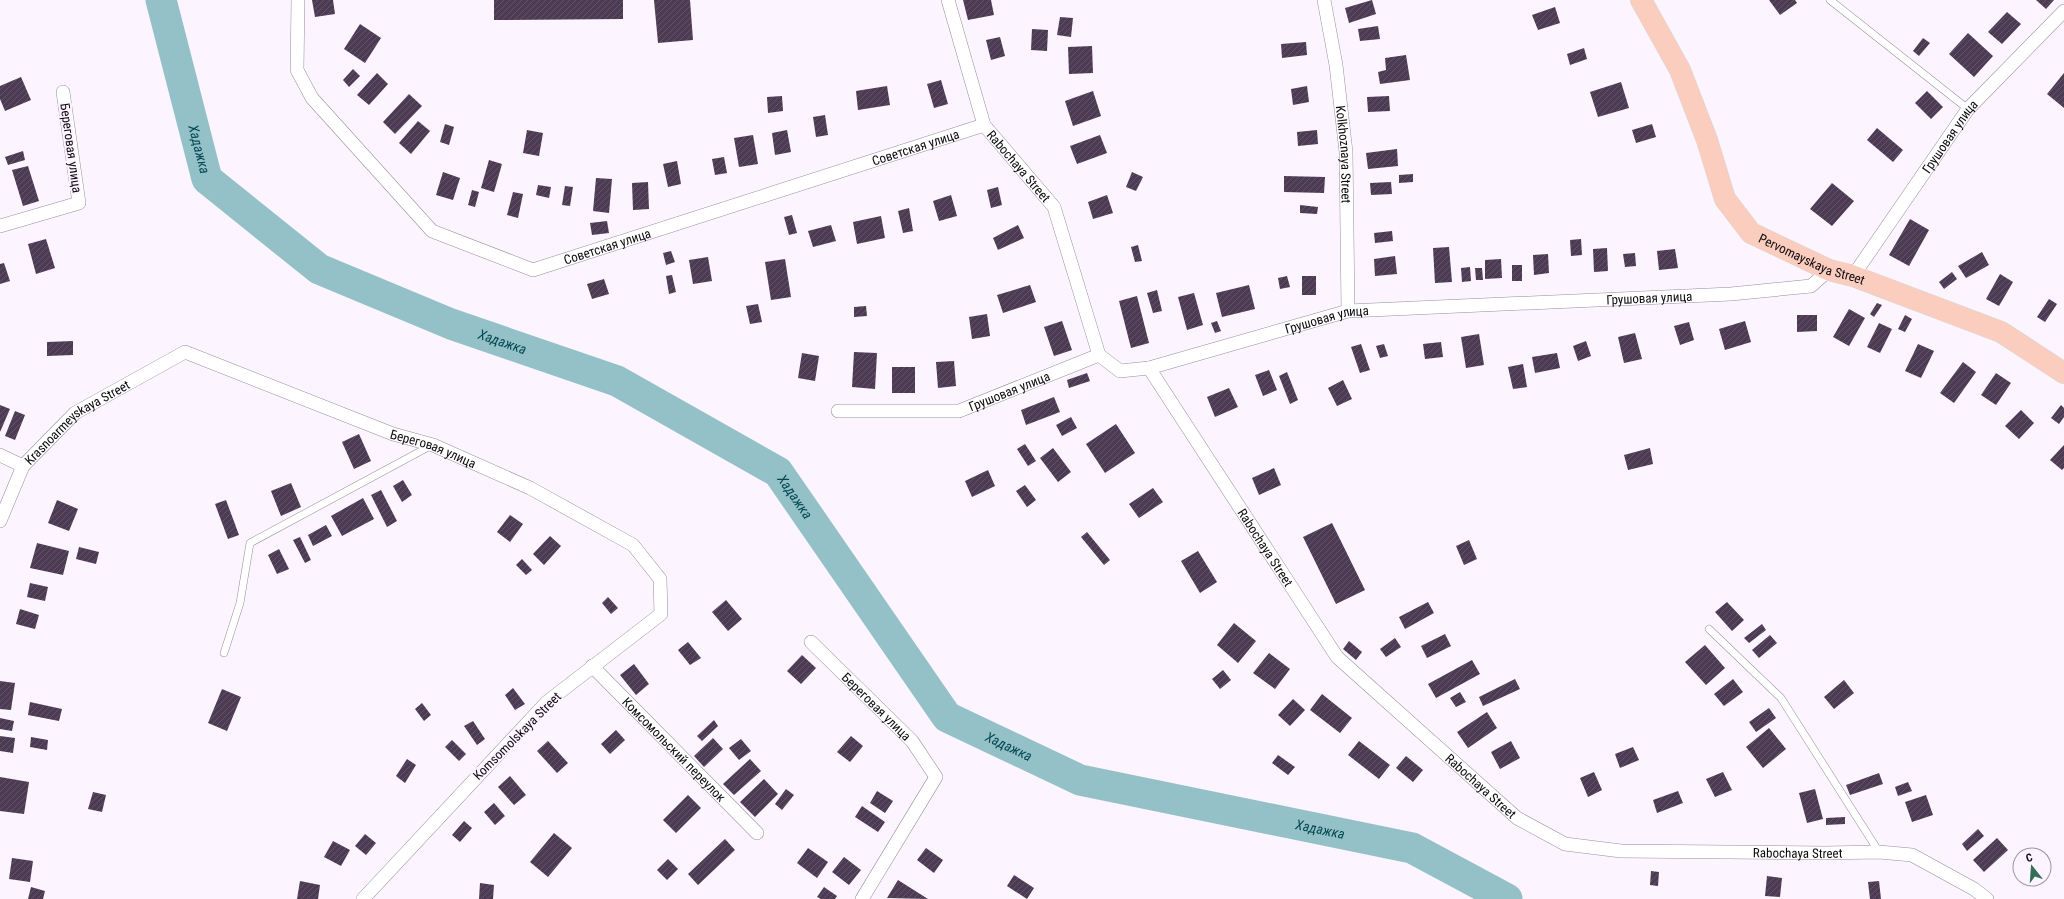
<svg xmlns="http://www.w3.org/2000/svg" width="2064" height="899" font-family="'Roboto Condensed',sans-serif">
  <style>
    .lines { fill: none; stroke-linecap: round; stroke-linejoin: round }
    .river { stroke: #94c1c8; stroke-width: 31 }
    .building { fill: url(#building-hatch) }
    .lane-casing { stroke: #978f9b; stroke-width: 8 }
    .street-casing { stroke: #978f9b; stroke-width: 14 }
    .primary-casing { stroke: #d8d8d8; stroke-width: 22 }
    .lane { stroke: #fff; stroke-width: 7 }
    .street { stroke: #fff; stroke-width: 13 }
    .primary { stroke: #facdbf; stroke-width: 21 }
    .labels { text-anchor: middle; dominant-baseline: central; stroke-width: 4; stroke-linejoin: round; paint-order: stroke }
    .street-label { font-size: 13px; fill: #0d0a0e; stroke: #fcf4ff }
    .water-label { font-size: 14px; font-style: italic; fill: #044952; stroke: #fcf4ff }
  </style>
  <defs>
    <pattern id="building-hatch" width="6" height="6" patternUnits="userSpaceOnUse"><rect width="6" height="6" fill="#4d3b54"/><path d="M-1 1l2-2M0 6l6-6M5 7l2-2" fill="none" stroke="#625468"/></pattern>
  </defs>
  <rect width="100%" height="100%" fill="#fcf4ff"/>
  <g class="lines">
    <path class="river" id="s1" d="M161 0 207 179 319 269 451 324 617 381 778 472 947 717 1080 780 1412 848 1507 899"/>
  </g>
  <g class="building">
    <path d="M312 0H333L335 14 315 17Z"/>
    <path d="M494 0H623V19L494 20Z"/>
    <path d="M654 0H690L693 40 658 43Z"/>
    <path d="M963 0H991L994 15 968 20Z"/>
    <path d="M1372 0 1376 14 1349 23 1345 8Z"/>
    <path d="M1769 0H1795L1797 3 1780 15Z"/>
    <path d="M2036 0H2054L2046 9Z"/>
    <path d="M1555 7 1560 23 1538 30 1532 15Z"/>
    <path d="M2007 12 2021 24 2002 44 1988 32Z"/>
    <path d="M1060 17 1073 18 1071 37 1057 35Z"/>
    <path d="M360 24 381 38 365 63 344 49Z"/>
    <path d="M1378 26 1380 39 1360 41 1358 29Z"/>
    <path d="M1032 29 1048 30 1047 51 1031 50Z"/>
    <path d="M1968 33 1993 56 1974 77 1949 54Z"/>
    <path d="M1000 37 1005 56 991 60 986 40Z"/>
    <path d="M1923 38 1930 43 1919 56 1913 51Z"/>
    <path d="M1306 42 1307 55 1282 58 1281 44Z"/>
    <path d="M1092 46 1093 73 1069 74 1068 47Z"/>
    <path d="M1584 48 1587 59 1570 65 1567 54Z"/>
    <path d="M1406 55 1410 80 1380 84 1378 72 1386 70 1385 58Z"/>
    <path d="M353 69 360 76 349 87 343 80Z"/>
    <path d="M377 73 388 84 369 105 357 95Z"/>
    <path d="M2064 73V108L2047 94Z"/>
    <path d="M21 77 31 100 5 111 0 99V86Z"/>
    <path d="M941 80 948 104 934 108 927 84Z"/>
    <path d="M1621 82 1629 108 1598 117 1590 92Z"/>
    <path d="M887 86 890 105 858 110 856 91Z"/>
    <path d="M1307 86 1309 102 1293 105 1291 89Z"/>
    <path d="M1093 91 1101 116 1073 126 1065 101Z"/>
    <path d="M1927 91 1943 107 1931 119 1915 103Z"/>
    <path d="M409 94 422 106 395 134 383 122Z"/>
    <path d="M782 96 783 111 768 113 767 97Z"/>
    <path d="M1389 96 1390 111 1368 112 1367 97Z"/>
    <path d="M825 115 828 135 816 137 813 117Z"/>
    <path d="M418 121 430 131 411 154 399 143Z"/>
    <path d="M445 124 454 127 449 145 440 142Z"/>
    <path d="M1652 124 1656 137 1636 143 1632 130Z"/>
    <path d="M1877 128 1903 150 1893 162 1867 140Z"/>
    <path d="M527 130 543 133 539 156 523 153Z"/>
    <path d="M787 130 791 152 775 155 772 133Z"/>
    <path d="M1317 130 1318 144 1298 146 1297 132Z"/>
    <path d="M753 135 758 164 739 167 734 138Z"/>
    <path d="M1100 135 1107 153 1077 164 1070 146Z"/>
    <path d="M1397 149 1398 166 1368 169 1366 153Z"/>
    <path d="M23 151 25 160 8 165 5 157Z"/>
    <path d="M724 157 727 173 715 175 712 159Z"/>
    <path d="M489 160 502 164 494 192 481 188Z"/>
    <path d="M677 161 681 184 668 187 663 164Z"/>
    <path d="M28 166 39 201 23 206 12 170Z"/>
    <path d="M443 172 460 178 453 200 436 195Z"/>
    <path d="M1132 172 1143 177 1136 191 1126 187Z"/>
    <path d="M1413 174V182L1399 183V175Z"/>
    <path d="M1284 176 1325 177 1324 193 1284 192Z"/>
    <path d="M596 178 612 179 609 213 593 211Z"/>
    <path d="M648 182 649 209 633 210 632 183Z"/>
    <path d="M1391 182 1392 194 1371 195 1370 183Z"/>
    <path d="M1832 183 1854 201 1832 226 1810 209Z"/>
    <path d="M538 185 551 187 549 198 536 195Z"/>
    <path d="M565 186 573 187 570 206 562 205Z"/>
    <path d="M998 187 1002 205 991 208 987 190Z"/>
    <path d="M472 190 479 192 475 207 468 205Z"/>
    <path d="M513 192 523 194 518 218 507 215Z"/>
    <path d="M951 195 957 216 939 221 933 201Z"/>
    <path d="M1107 195 1113 213 1093 219 1088 202Z"/>
    <path d="M1300 205 1318 207 1317 214 1300 213Z"/>
    <path d="M909 208 913 231 903 233 898 211Z"/>
    <path d="M792 215 797 233 789 235 784 217Z"/>
    <path d="M881 216 885 238 857 244 853 222Z"/>
    <path d="M1910 219 1929 230 1909 266 1889 255Z"/>
    <path d="M607 221 609 233 592 235 590 223Z"/>
    <path d="M831 225 836 241 813 247 808 231Z"/>
    <path d="M1018 225 1024 238 998 250 993 238Z"/>
    <path d="M1392 231 1393 241 1375 243 1374 233Z"/>
    <path d="M46 239 55 268 36 274 28 244Z"/>
    <path d="M1581 239 1582 255 1571 256 1570 240Z"/>
    <path d="M1138 245 1142 261 1135 262 1131 247Z"/>
    <path d="M1449 247 1452 282 1435 283 1433 248Z"/>
    <path d="M1607 248 1608 271 1594 272 1593 249Z"/>
    <path d="M1675 249 1678 268 1659 270 1657 251Z"/>
    <path d="M671 251 675 262 666 265 663 253Z"/>
    <path d="M1982 252 1989 265 1966 278 1958 266Z"/>
    <path d="M1635 253 1636 266 1625 267 1623 254Z"/>
    <path d="M1548 254 1549 273 1534 275 1533 255Z"/>
    <path d="M1395 256 1397 274 1375 276 1374 259Z"/>
    <path d="M708 257 712 281 693 284 689 260Z"/>
    <path d="M785 259 791 297 771 300 765 262Z"/>
    <path d="M1501 259 1502 278 1485 279V260Z"/>
    <path d="M4 263 10 281 0 284V264Z"/>
    <rect x="1512" y="265" width="10" height="16"/>
    <path d="M1470 267 1471 281 1462 282 1461 268Z"/>
    <path d="M1475 268H1482L1483 280H1476Z"/>
    <path d="M1952 272 1957 279 1944 289 1939 282Z"/>
    <path d="M2000 274 2013 282 1999 306 1986 299Z"/>
    <path d="M672 275 676 292 669 294 666 276Z"/>
    <path d="M1287 276 1290 287 1280 289 1278 278Z"/>
    <rect x="1302" y="276" width="14" height="19"/>
    <path d="M604 279 609 294 592 299 587 284Z"/>
    <path d="M1030 285 1036 302 1003 313 997 295Z"/>
    <path d="M1249 285 1255 309 1222 317 1216 293Z"/>
    <path d="M1157 290 1162 311 1153 313 1147 293Z"/>
    <path d="M1194 293 1203 325 1187 330 1178 297Z"/>
    <path d="M1137 296 1149 343 1131 348 1119 301Z"/>
    <path d="M2049 299 2057 304 2045 322 2037 317Z"/>
    <path d="M1877 303 1882 305 1874 317 1870 314Z"/>
    <path d="M758 304 762 322 750 324 746 306Z"/>
    <path d="M866 306 867 316 854 317V307Z"/>
    <path d="M1849 309 1865 318 1849 346 1833 337Z"/>
    <path d="M987 314 990 336 972 339 969 317Z"/>
    <path d="M1797 315H1817V331L1797 332Z"/>
    <path d="M1905 315 1912 319 1905 332 1898 329Z"/>
    <path d="M1062 321 1072 350 1054 356 1044 327Z"/>
    <path d="M1217 321 1221 331 1215 333 1211 323Z"/>
    <path d="M1745 321 1751 342 1725 350 1719 329Z"/>
    <path d="M1689 322 1694 340 1680 345 1674 326Z"/>
    <path d="M1879 323 1892 329 1880 353 1867 347Z"/>
    <path d="M1635 333 1642 359 1624 363 1618 337Z"/>
    <path d="M1479 334 1484 365 1466 368 1461 337Z"/>
    <path d="M73 341V355L47 356V342Z"/>
    <path d="M1586 341 1591 356 1578 361 1573 346Z"/>
    <path d="M1441 342 1443 357 1425 359 1423 344Z"/>
    <path d="M1361 344 1370 370 1360 373 1351 347Z"/>
    <path d="M1384 344 1388 356 1380 358 1376 346Z"/>
    <path d="M1918 344 1934 351 1921 378 1905 371Z"/>
    <path d="M854 352 877 353 875 389 852 387Z"/>
    <path d="M802 353 819 356 815 381 798 378Z"/>
    <path d="M1557 353 1560 368 1535 373 1532 357Z"/>
    <path d="M954 361 956 386 938 388 936 362Z"/>
    <path d="M1963 362 1976 372 1954 403 1940 393Z"/>
    <path d="M1523 364 1527 387 1513 389 1508 367Z"/>
    <rect x="892" y="367" width="23" height="26"/>
    <path d="M1269 370 1277 390 1263 396 1255 375Z"/>
    <path d="M1287 372 1298 400 1290 404 1279 376Z"/>
    <path d="M1087 373 1090 381 1069 388 1067 380Z"/>
    <path d="M1996 373 2011 383 1996 405 1981 395Z"/>
    <path d="M1343 380 1352 399 1337 406 1328 388Z"/>
    <path d="M1229 388 1238 407 1215 417 1207 397Z"/>
    <path d="M1054 397 1060 412 1026 425 1021 410Z"/>
    <path d="M0 405 10 409 0 432Z"/>
    <path d="M2061 405 2064 408V417L2059 424 2051 418Z"/>
    <path d="M2021 410 2034 423 2019 439 2005 426Z"/>
    <path d="M15 411 25 415 15 440 5 436Z"/>
    <path d="M1071 417 1077 428 1062 436 1056 425Z"/>
    <path d="M1116 424 1135 453 1105 473 1086 444Z"/>
    <path d="M359 434 371 461 354 469 342 442Z"/>
    <path d="M1025 444 1036 461 1028 466 1017 449Z"/>
    <path d="M2064 445V468L2062 470 2050 460Z"/>
    <path d="M1053 448 1071 472 1058 482 1040 458Z"/>
    <path d="M1650 448 1653 464 1628 470 1624 455Z"/>
    <path d="M1274 468 1281 485 1259 495 1252 478Z"/>
    <path d="M988 470 995 486 972 497 965 481Z"/>
    <path d="M403 480 412 495 402 502 393 486Z"/>
    <path d="M291 483 301 507 281 516 271 491Z"/>
    <path d="M1025 485 1036 500 1027 507 1016 491Z"/>
    <path d="M1153 488 1163 502 1139 518 1129 504Z"/>
    <path d="M381 490 397 521 387 527 371 495Z"/>
    <path d="M363 498 374 519 342 536 331 516Z"/>
    <path d="M57 500 78 509 69 531 48 523Z"/>
    <path d="M226 500 239 535 228 539 215 504Z"/>
    <path d="M510 515 523 524 510 542 497 532Z"/>
    <path d="M1332 523 1365 590 1336 604 1303 537Z"/>
    <path d="M326 525 332 536 313 546 308 535Z"/>
    <path d="M1087 532 1110 560 1104 565 1081 537Z"/>
    <path d="M550 536 561 546 544 565 533 554Z"/>
    <path d="M300 537 311 560 305 563 293 540Z"/>
    <path d="M1469 540 1477 559 1464 565 1456 546Z"/>
    <path d="M37 543 69 551 63 575 30 568Z"/>
    <path d="M79 547 99 552 96 564 76 559Z"/>
    <path d="M279 549 289 569 277 574 268 555Z"/>
    <path d="M1198 551 1217 582 1200 593 1181 561Z"/>
    <path d="M522 559 532 570 526 575 516 565Z"/>
    <path d="M30 583 48 587 45 601 27 597Z"/>
    <path d="M608 597 618 608 611 614 602 603Z"/>
    <path d="M726 600 742 619 728 631 712 612Z"/>
    <path d="M1428 602 1434 613 1405 629 1399 617Z"/>
    <path d="M1727 602 1744 620 1732 631 1715 612Z"/>
    <path d="M20 609 39 615 35 629 16 624Z"/>
    <path d="M1234 623 1256 641 1238 663 1217 645Z"/>
    <path d="M1762 624 1766 630 1749 643 1744 638Z"/>
    <path d="M1445 634 1451 646 1427 658 1421 646Z"/>
    <path d="M1770 635 1777 643 1759 658 1752 650Z"/>
    <path d="M1395 638 1401 647 1386 657 1380 649Z"/>
    <path d="M1349 641 1362 652 1356 660 1343 649Z"/>
    <path d="M688 642 701 658 690 665 678 650Z"/>
    <path d="M1705 645 1725 668 1706 685 1685 662Z"/>
    <path d="M1269 653 1290 669 1275 689 1253 673Z"/>
    <path d="M802 655 816 668 801 684 787 671Z"/>
    <path d="M1472 660 1480 674 1436 698 1428 684Z"/>
    <path d="M634 664 649 684 636 695 620 675Z"/>
    <path d="M1223 670 1231 680 1220 689 1212 679Z"/>
    <path d="M1515 679 1520 689 1483 706 1479 697Z"/>
    <path d="M1733 679 1743 692 1724 706 1714 694Z"/>
    <path d="M1844 680 1854 693 1834 709 1824 697Z"/>
    <path d="M0 681 15 683 11 710 0 709Z"/>
    <path d="M513 688 525 704 515 710 505 695Z"/>
    <path d="M222 689 241 697 227 731 208 723Z"/>
    <path d="M1460 692 1466 702 1456 707 1450 698Z"/>
    <path d="M1322 694 1352 718 1340 733 1310 710Z"/>
    <path d="M1293 699 1305 710 1290 726 1278 715Z"/>
    <path d="M30 702 62 709 59 721 28 715Z"/>
    <path d="M422 703 431 715 424 721 415 709Z"/>
    <path d="M1769 708 1776 718 1756 732 1749 722Z"/>
    <path d="M1487 712 1497 728 1468 748 1457 732Z"/>
    <path d="M0 718 14 721 12 731 0 729Z"/>
    <path d="M714 720 718 726 702 741 697 736Z"/>
    <path d="M473 721 485 739 477 745 464 726Z"/>
    <path d="M1769 728 1786 749 1763 768 1746 747Z"/>
    <path d="M616 730 625 740 610 754 601 744Z"/>
    <path d="M0 736 15 738 13 753 0 751Z"/>
    <path d="M851 736 863 746 850 762 837 752Z"/>
    <path d="M31 737 48 740 47 750 30 747Z"/>
    <path d="M713 738 723 749 704 767 694 756Z"/>
    <path d="M741 739 751 751 739 760 729 748Z"/>
    <path d="M452 740 466 754 459 761 445 747Z"/>
    <path d="M548 741 568 763 557 773 537 751Z"/>
    <path d="M1359 741 1390 765 1379 779 1348 755Z"/>
    <path d="M1511 741 1520 758 1500 769 1491 752Z"/>
    <path d="M1633 747 1639 760 1620 768 1615 754Z"/>
    <path d="M1278 755 1295 767 1288 775 1272 763Z"/>
    <path d="M1406 756 1423 770 1413 782 1396 768Z"/>
    <path d="M407 759 416 765 405 783 396 776Z"/>
    <path d="M750 759 761 771 734 795 723 784Z"/>
    <path d="M1594 772 1602 790 1588 797 1580 778Z"/>
    <path d="M1723 772 1732 790 1715 797 1706 779Z"/>
    <path d="M1879 773 1883 784 1850 795 1846 785Z"/>
    <path d="M510 776 526 795 514 805 498 787Z"/>
    <path d="M0 777 29 782 24 814 0 811Z"/>
    <path d="M764 779 778 794 755 817 740 802Z"/>
    <path d="M1908 782 1912 791 1898 796 1895 787Z"/>
    <path d="M786 789 794 795 782 810 775 804Z"/>
    <path d="M1815 789 1823 819 1807 823 1799 793Z"/>
    <path d="M877 791 893 801 885 813 870 803Z"/>
    <path d="M1678 791 1683 803 1657 813 1653 800Z"/>
    <path d="M93 792 106 795 102 812 88 809Z"/>
    <path d="M688 795 701 808 676 833 663 820Z"/>
    <path d="M1926 795 1933 815 1912 822 1905 802Z"/>
    <path d="M494 803 505 816 495 825 484 812Z"/>
    <path d="M862 806 885 822 878 832 855 817Z"/>
    <path d="M1845 817V824L1826 825V818Z"/>
    <path d="M464 821 472 828 460 842 452 835Z"/>
    <path d="M1978 829 1984 836 1967 851 1962 844Z"/>
    <path d="M554 833 572 848 548 877 530 862Z"/>
    <path d="M365 834 376 843 366 855 355 846Z"/>
    <path d="M1997 838 2008 850 1984 872 1973 860Z"/>
    <path d="M725 839 735 850 698 885 688 874Z"/>
    <path d="M333 841 350 850 341 866 324 857Z"/>
    <path d="M808 848 828 862 817 878 797 863Z"/>
    <path d="M926 848 943 860 934 873 917 860Z"/>
    <path d="M844 857 861 870 849 885 832 872Z"/>
    <path d="M12 858 33 861 30 882 9 879Z"/>
    <path d="M668 859 678 869 667 880 657 870Z"/>
    <path d="M1651 871 1659 872 1658 886 1650 885Z"/>
    <path d="M1014 875 1034 888 1027 899 1007 886Z"/>
    <path d="M1767 876 1782 878 1780 897 1765 896Z"/>
    <path d="M898 880 928 899 887 898Z"/>
    <path d="M300 881 320 885 318 899H297Z"/>
    <path d="M1879 881 1881 899H1870L1868 882Z"/>
    <path d="M480 883 494 885 493 899H479Z"/>
    <path d="M31 887 45 891 43 899H28Z"/>
    <path d="M824 887 837 896 835 899H821L817 897Z"/>
  </g>
  <g class="lines">
    <defs>
      <g id="lane">
        <path d="M1830 0 1968 109"/>
        <path d="M1709 629 1781 698 1879 852"/>
        <path d="M224 653 240 603 250 543 432 445"/>
      </g>
      <g id="street">
        <path id="s2" d="M298 0 297 70 312 98 432 231 533 270 984 125"/>
        <path id="s3" d="M948 0 984 125 1054 207 1099 355"/>
        <path id="s4" d="M1324 0 1336 65 1346 152 1348 311"/>
        <path d="M0 226 79 203 63 92"/>
        <path id="s5" d="M1853 276 1968 109 2064 11"/>
        <path id="s6" d="M1149 368 1337 657 1517 818 1565 844 1621 851 1825 853 1879 852 1912 855 1974 889 1987 899"/>
        <path id="s7" d="M838 411H959L1099 355 1120 371 1149 368 1348 311 1731 294 1811 286 1829 270"/>
        <path d="M0 455 23 466"/>
        <path id="s8" d="M0 521 23 466 75 413 185 352 393 434 433 445 530 488 633 545 660 579 661 614 547 702 363 899"/>
        <path id="s9" d="M811 642 912 741 936 777 862 899"/>
        <path id="s10" d="M592 666 757 833"/>
      </g>
      <g id="primary">
        <path id="s11" d="M1641 0 1680 70 1707 140 1725 199 1751 233 1829 270 1853 276 2001 332 2064 373"/>
      </g>
    </defs>
    <use href="#lane" class="lane-casing"/>
    <use href="#street" class="street-casing"/>
    <use href="#primary" class="primary-casing"/>
    <use href="#lane" class="lane"/>
    <use href="#street" class="street"/>
    <use href="#primary" class="primary"/>
  </g>
  <g class="labels">
    <g class="street-label">
      <text stroke="none"><textPath href="#s5" startOffset="170">Грушовая улица</textPath></text>
      <text stroke="none"><textPath href="#s2" startOffset="791">Советская улица</textPath></text>
      <text transform="translate(71 148) rotate(82)">Береговая улица</text>
      <text stroke="none"><textPath href="#s4" startOffset="156">Kolkhoznaya Street</textPath></text>
      <text stroke="none"><textPath href="#s3" startOffset="184">Rabochaya Street</textPath></text>
      <text stroke="none"><textPath href="#s2" startOffset="467">Советская улица</textPath></text>
      <text stroke="none"><textPath href="#s11" startOffset="326">Pervomayskaya Street</textPath></text>
      <text stroke="none"><textPath href="#s7" startOffset="836">Грушовая улица</textPath></text>
      <text stroke="none"><textPath href="#s7" startOffset="512">Грушовая улица</textPath></text>
      <text stroke="none"><textPath href="#s7" startOffset="175">Грушовая улица</textPath></text>
      <text stroke="none"><textPath href="#s8" startOffset="130">Krasnoarmeyskaya Street</textPath></text>
      <text stroke="none"><textPath href="#s8" startOffset="526">Береговая улица</textPath></text>
      <text stroke="none"><textPath href="#s6" startOffset="214">Rabochaya Street</textPath></text>
      <text stroke="none"><textPath href="#s9" startOffset="92">Береговая улица</textPath></text>
      <text transform="translate(517 736) rotate(-45)">Komsomolskaya Street</text>
      <text stroke="none"><textPath href="#s10" startOffset="117">Комсомольский переулок</textPath></text>
      <text stroke="none"><textPath href="#s6" startOffset="538">Rabochaya Street</textPath></text>
      <text stroke="none"><textPath href="#s6" startOffset="874">Rabochaya Street</textPath></text>
    </g>
    <g class="water-label">
      <text stroke="none"><textPath href="#s1" startOffset="154">Хадажка</textPath></text>
      <text stroke="none"><textPath href="#s1" startOffset="526">Хадажка</textPath></text>
      <text stroke="none"><textPath href="#s1" startOffset="862">Хадажка</textPath></text>
      <text stroke="none"><textPath href="#s1" startOffset="1198">Хадажка</textPath></text>
      <text stroke="none"><textPath href="#s1" startOffset="1522">Хадажка</textPath></text>
    </g>
  </g>
  <g transform="translate(2032 867) rotate(343)"><circle r="19" fill="#fcf4ff" stroke="#9c969f"/>
  <path d="M0-3L7 15L0 10L-7 15Z" fill="#346e57"/>
  <text y="-6" font-size="11" font-weight="bold" text-anchor="middle" fill="#0d0a0e">С</text>
  </g>
</svg>
